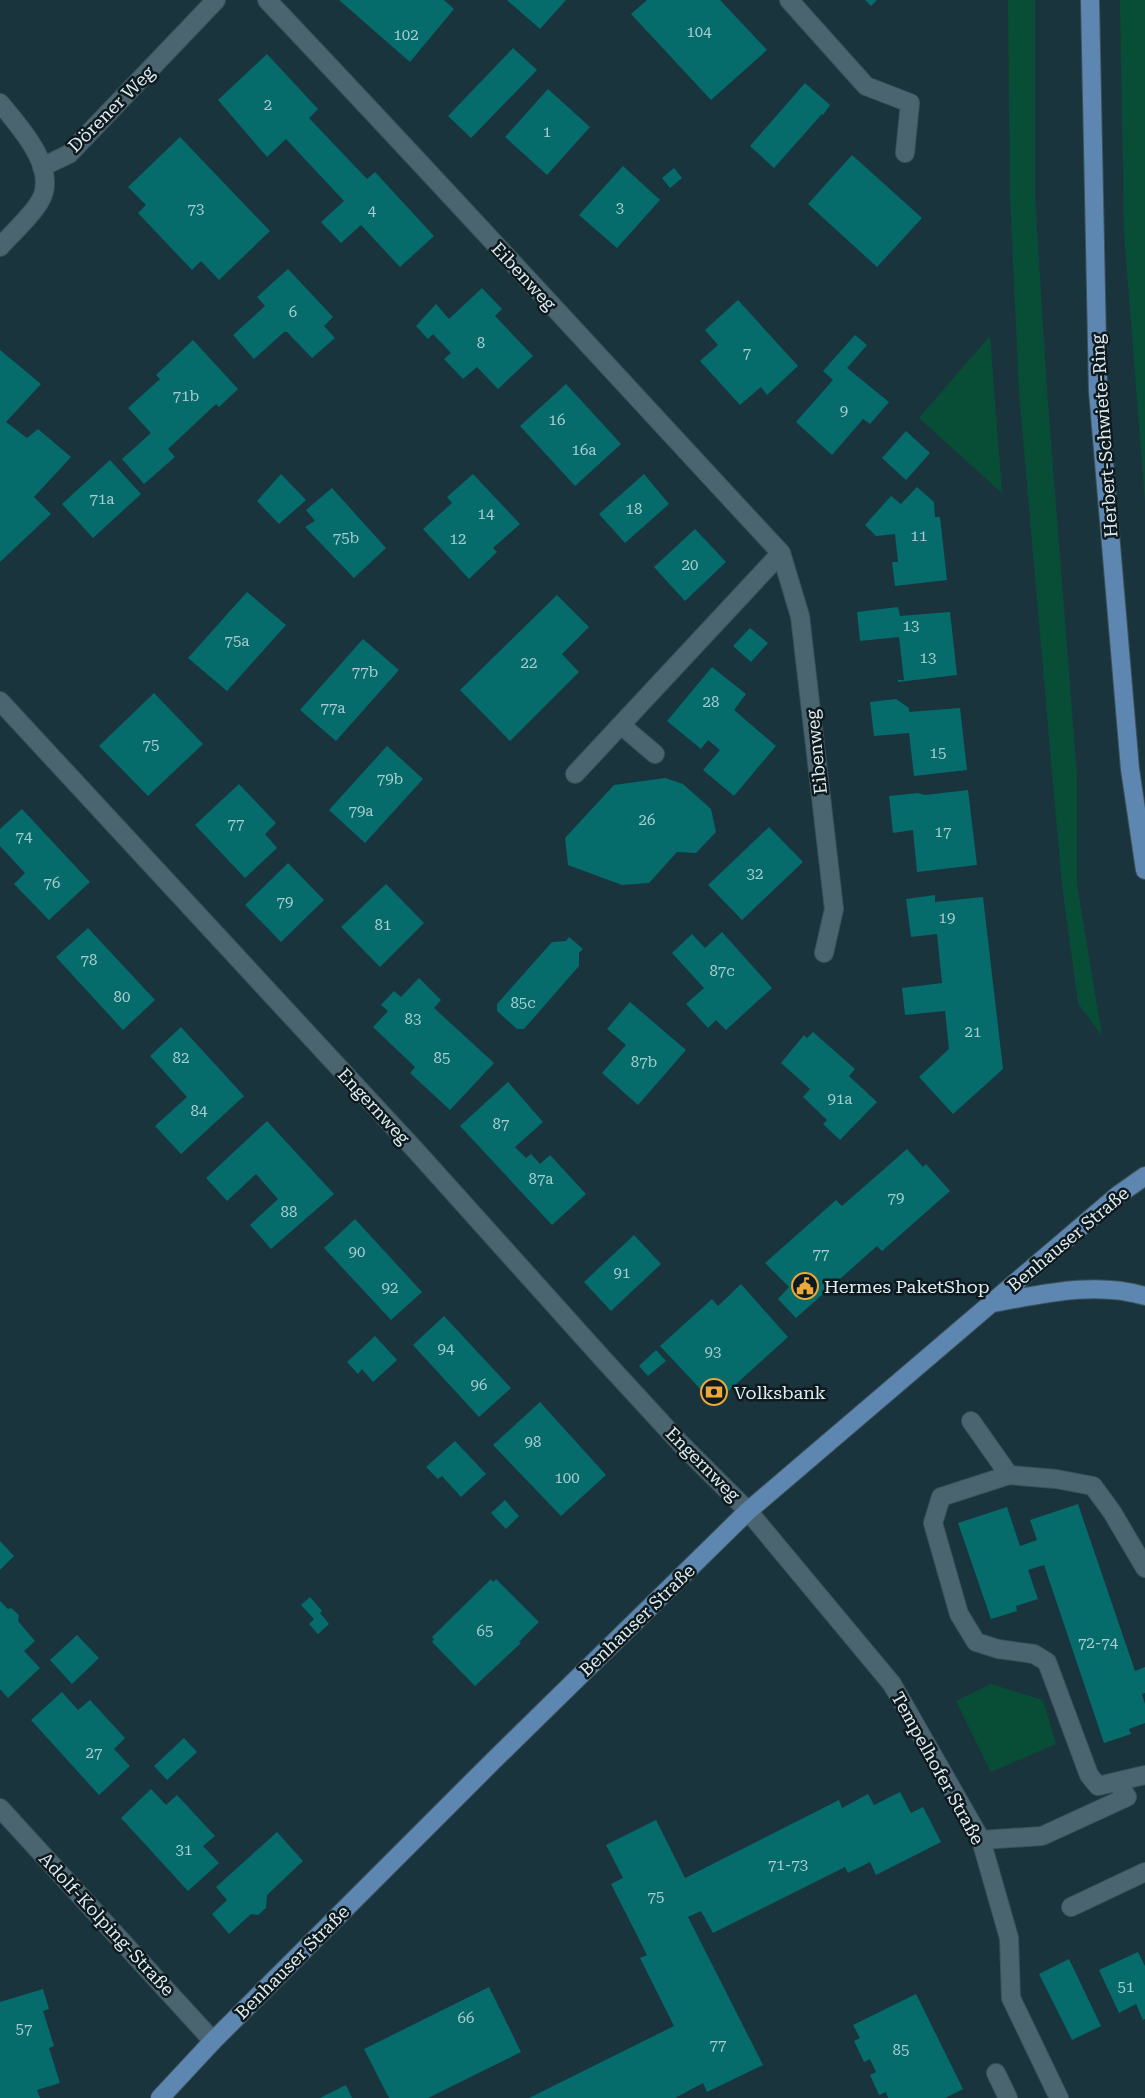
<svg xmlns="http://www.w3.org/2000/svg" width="1145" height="2098" font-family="'Roboto Serif',serif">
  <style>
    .green { fill: #084e37 }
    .building { fill: #056b6b }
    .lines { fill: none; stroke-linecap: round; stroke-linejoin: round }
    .minor-casing { stroke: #3b525a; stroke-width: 20 }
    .major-casing { stroke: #3b525a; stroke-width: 20 }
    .minor { stroke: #4a656f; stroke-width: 18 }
    .major { stroke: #5d87b1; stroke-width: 18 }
    .labels { text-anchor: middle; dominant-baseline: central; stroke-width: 5; stroke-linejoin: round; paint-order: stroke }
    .number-label { font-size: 15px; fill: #a8ccd1 }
    .street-label { font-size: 18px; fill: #deedf3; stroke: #0e1a1e }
    .poi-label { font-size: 18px; fill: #deedf3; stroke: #0e1a1e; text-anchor: start }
  </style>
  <rect width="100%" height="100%" fill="#1a343d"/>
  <g class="green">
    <path d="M1008 0H1035V197L1047 390 1077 776V885L1102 1036 1078 1003 1062 885 1052 772 1019 392 1010 196Z"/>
    <path d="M1120 0H1145V502L1124 233Z"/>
    <path d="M990 336 1002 493 919 418Z"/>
    <path d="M991 1684 1043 1700 1056 1744 991 1772 956 1701Z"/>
  </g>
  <g class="building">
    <path d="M339 0H444L454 9 410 62Z"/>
    <path d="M507 0H566L540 29Z"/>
    <path d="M647 0H720L767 50 711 100 631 14Z"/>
    <path d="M865 0H877L871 6Z"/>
    <path d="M513 48 537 70 471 138 448 116Z"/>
    <path d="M267 54 318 109 309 118 367 179 375 172 434 236 400 267 361 225 341 243 321 222 344 201 286 139 267 157 218 100Z"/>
    <path d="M805 83 830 105 823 115 822 114 774 168 750 146Z"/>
    <path d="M548 89 590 127 547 175 505 137Z"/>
    <path d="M180 137 270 231 219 280 201 261 192 270 138 213 146 205 128 187Z"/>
    <path d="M852 155 922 218 877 267 808 204Z"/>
    <path d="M623 166 660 200 617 248 579 215Z"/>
    <path d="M674 168 682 178 670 188 662 178Z"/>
    <path d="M288 269 333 317 324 326 335 338 312 358 287 332H284L254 359 233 335 265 306 257 297Z"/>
    <path d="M482 288 502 309 495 316 533 356 498 389 477 367 463 379 444 359 451 353 433 334 428 339 416 326 436 304 449 319Z"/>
    <path d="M738 300 798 366 767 395 761 387 740 405 700 361 718 345 705 330Z"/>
    <path d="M855 335 867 345 847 368 889 402 870 424 863 419 832 455 796 422 833 380 823 371Z"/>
    <path d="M193 340 238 389 219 407 216 404 168 449 175 457 144 484 122 459 151 433 128 408 160 379 156 375Z"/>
    <path d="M0 350 41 384 6 422 27 438 38 429 71 457 34 497 51 514 0 562Z"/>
    <path d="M566 384 621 444 575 486 520 426Z"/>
    <path d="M906 431 930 453 906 480 882 458Z"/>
    <path d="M110 460 141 494 93 538 62 504Z"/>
    <path d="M281 474 306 500 279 524 257 501Z"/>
    <path d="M473 474 520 524 493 548 497 552 469 579 423 529 452 503 447 497Z"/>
    <path d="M644 474 669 504 625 543 599 514Z"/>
    <path d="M917 487 934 502 935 517H940L947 580 895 586 892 562H898L895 534 876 536 865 525 891 496 901 504Z"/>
    <path d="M332 488 386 548 354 578 305 527 315 521 306 510Z"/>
    <path d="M695 529 726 562 685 601 654 567Z"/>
    <path d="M247 592 286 625 227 691 188 658Z"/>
    <path d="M557 595 589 627 562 654 579 672 510 741 460 690Z"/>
    <path d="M898 607 900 616 950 612 957 675 898 682V680H904L899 637 860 641 857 612Z"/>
    <path d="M750 628 768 643 751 662 733 646Z"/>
    <path d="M363 639 399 670 336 741 300 710Z"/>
    <path d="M712 667 746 694 734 710 776 746 734 796 703 770 720 750 708 740 701 749 667 721Z"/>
    <path d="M154 693 203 744 148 796 99 746Z"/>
    <path d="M896 699 909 708V712L960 708 967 770 914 776 909 733 874 736 870 702Z"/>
    <path d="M387 746 423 779 365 843 329 810Z"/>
    <path d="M665 778 683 784 711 809 716 832 696 853 677 852 649 883 622 885 568 865 565 838 614 785Z"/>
    <path d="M239 784 276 823 265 834 277 848 245 878 195 825Z"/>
    <path d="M968 790 977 865 917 872 913 830 893 833 889 796 918 793 925 795Z"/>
    <path d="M22 809 90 882 49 920 14 884 25 873 0 846V829Z"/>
    <path d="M769 827 803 862 742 920 708 885Z"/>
    <path d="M288 863 324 900 281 942 245 905Z"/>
    <path d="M386 884 424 923 380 967 341 927Z"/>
    <path d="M935 895V902L983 897 1003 1069 953 1114 919 1077 949 1049 945 1011 905 1015 902 988 942 983 937 934 911 937 906 899Z"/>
    <path d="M88 928 155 1000 123 1030 56 957Z"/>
    <path d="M722 932 772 988 726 1030 716 1020 708 1028 686 1004 704 988 672 953 692 934 705 948Z"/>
    <path d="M569 937 583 949 579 953V966L524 1029H517L497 1011V1004L552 942 566 941Z"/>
    <path d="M419 978 441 1000 434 1008 494 1063 450 1110 410 1073 415 1067 373 1027 388 1011 381 1005 394 991 401 997Z"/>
    <path d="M630 1002 686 1050 638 1105 602 1073 626 1045 607 1029Z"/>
    <path d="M181 1027 244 1096 181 1154 155 1126 187 1097 150 1056Z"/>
    <path d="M813 1032 855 1069 849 1076 877 1102 840 1140 823 1124 827 1120 803 1097 810 1089 781 1063 804 1035 807 1038Z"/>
    <path d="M508 1082 543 1122 515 1147 526 1158 531 1154 540 1164 550 1155 586 1194 552 1225 460 1126Z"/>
    <path d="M267 1121 334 1194 271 1249 250 1225 278 1199 256 1174 227 1201 206 1178Z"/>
    <path d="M907 1149 923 1167 926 1164 950 1191 882 1251 877 1246 796 1318 778 1299 789 1287 765 1263 836 1200 842 1206Z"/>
    <path d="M355 1219 422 1292 391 1320 324 1248Z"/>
    <path d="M634 1235 661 1264 611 1311 584 1282Z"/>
    <path d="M741 1284 788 1337 724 1395 705 1394 660 1346 712 1299 718 1306Z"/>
    <path d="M444 1316 511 1388 479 1417 413 1345Z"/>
    <path d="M375 1336 397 1360 373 1382 362 1369 358 1374 347 1362Z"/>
    <path d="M656 1350 666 1361 648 1376 639 1366Z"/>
    <path d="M540 1402 606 1475 561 1516 493 1445Z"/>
    <path d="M455 1441 486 1474 461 1497 442 1476 438 1479 426 1467Z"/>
    <path d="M505 1500 519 1516 506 1529 491 1513Z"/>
    <path d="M1078 1504 1135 1671 1145 1667V1693L1142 1694 1145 1704V1723L1129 1729 1131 1734 1104 1743 1044 1565 1028 1570 1038 1599 1016 1606 1017 1611 991 1619 958 1523 1007 1507 1020 1546 1037 1540 1030 1520Z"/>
    <path d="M0 1541 14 1556 0 1570Z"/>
    <path d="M491 1579 493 1582 496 1579 539 1622 519 1642 521 1643 475 1686 432 1642 434 1639 432 1637Z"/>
    <path d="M310 1597 322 1611 320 1613 329 1624 318 1634 309 1624 314 1619 301 1605Z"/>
    <path d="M0 1601 8 1609 11 1608 19 1615 18 1621 35 1641 24 1651 40 1668 8 1698 0 1689Z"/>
    <path d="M77 1635 99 1658 72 1684 50 1660Z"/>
    <path d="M62 1692 78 1710 90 1700 125 1738 114 1749 130 1766 99 1795 31 1720Z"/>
    <path d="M184 1738 197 1752 167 1780 154 1766Z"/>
    <path d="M151 1789 166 1805 177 1795 215 1836 203 1846 219 1863 188 1891 121 1818Z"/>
    <path d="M900 1792 911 1813 923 1807 941 1842 876 1875 870 1862 848 1873 845 1867 713 1933 701 1911 688 1917 763 2065 707 2092 703 2083 675 2098H529L674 2026 640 1958 647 1955 611 1884 623 1878 606 1845 656 1820 685 1878 839 1800 842 1808 868 1794 874 1805Z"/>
    <path d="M277 1832 303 1861 267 1895 266 1908 258 1915 251 1914 229 1934 212 1914 227 1900 216 1887Z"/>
    <path d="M1138 1952 1145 1966V2019L1143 2020 1136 2004 1119 2013 1099 1970Z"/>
    <path d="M1069 1959 1101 2026 1072 2040 1039 1974Z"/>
    <path d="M489 1987 521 2052 428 2098H389L364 2049Z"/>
    <path d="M43 1989 49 2009 43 2011 54 2046 49 2048 60 2083 37 2090 40 2098H0V2002Z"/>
    <path d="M916 1994 963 2089 945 2098H888L886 2092 879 2095 870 2075 876 2072 870 2059 864 2062 854 2041 860 2038 853 2025Z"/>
    <path d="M346 2085 352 2098H320Z"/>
  </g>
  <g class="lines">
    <defs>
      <g id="minor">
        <path d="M267 0C440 182 610 369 781 553L800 616 834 909 824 953"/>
        <path d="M789 0 866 86 910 103 905 153"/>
        <path d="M0 103C19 126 59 169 40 201 32 216 11 234 0 247"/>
        <path d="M42 167 69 154 216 0"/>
        <path d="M0 701 418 1153 603 1359 681 1444 748 1511 892 1684 981 1840 1009 1938 1011 1998 1059 2098"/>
        <path d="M621 725 655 754"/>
        <path d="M575 774 781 553"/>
        <path d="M971 1421 1009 1475"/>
        <path d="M1145 1568 1112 1512 1093 1486 1056 1479 1009 1475 941 1497 933 1523 959 1614 976 1642 998 1649 1034 1654 1047 1662 1089 1775 1098 1786 1145 1775"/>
        <path d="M0 1808 213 2041"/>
        <path d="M981 1840 1042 1836 1127 1797 1117 1782"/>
        <path d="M1071 1907 1145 1872"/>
        <path d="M996 2073 1008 2098"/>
      </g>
      <g id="major">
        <path d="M1090 0 1098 391 1130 769 1145 870"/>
        <path d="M993 1303C1043 1294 1095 1281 1145 1296"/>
        <path d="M160 2098 213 2041 492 1762 748 1511 1118 1195 1145 1176"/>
      </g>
    </defs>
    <use href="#minor" class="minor-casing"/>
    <use href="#major" class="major-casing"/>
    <use href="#minor" class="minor"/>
    <use href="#major" class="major"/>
  </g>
  <defs>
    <symbol id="civic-ring" viewBox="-11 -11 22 22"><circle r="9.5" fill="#0e1a1e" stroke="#eca93b" stroke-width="1.5"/><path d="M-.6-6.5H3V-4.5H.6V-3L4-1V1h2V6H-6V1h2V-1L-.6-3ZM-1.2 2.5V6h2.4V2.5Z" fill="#eca93b"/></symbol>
    <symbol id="bank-ring" viewBox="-11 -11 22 22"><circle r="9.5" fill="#0e1a1e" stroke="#eca93b" stroke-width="1.5"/><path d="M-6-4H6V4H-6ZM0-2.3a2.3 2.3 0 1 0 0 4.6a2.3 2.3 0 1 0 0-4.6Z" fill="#eca93b"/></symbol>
  </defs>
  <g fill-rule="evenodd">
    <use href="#civic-ring" x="790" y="1271" width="30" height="30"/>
    <use href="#bank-ring" x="699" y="1377" width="30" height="30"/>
  </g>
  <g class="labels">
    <g class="number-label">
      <text x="699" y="32">104</text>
      <text x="406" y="35">102</text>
      <text x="268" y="105">2</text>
      <text x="547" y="132">1</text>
      <text x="620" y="208">3</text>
      <text x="196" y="209">73</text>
      <text x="372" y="211">4</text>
      <text x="293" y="312">6</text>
      <text x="481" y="343">8</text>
      <text x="747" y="353">7</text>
      <text x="186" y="396">71b</text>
      <text x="844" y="411">9</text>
      <text x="557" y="420">16</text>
      <text x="584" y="450">16a</text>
      <text x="102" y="499">71a</text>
      <text x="634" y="509">18</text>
      <text x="486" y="514">14</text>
      <text x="919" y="536">11</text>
      <text x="346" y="538">75b</text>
      <text x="458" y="539">12</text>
      <text x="690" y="565">20</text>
      <text x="911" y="626">13</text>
      <text x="237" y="641">75a</text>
      <text x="928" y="658">13</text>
      <text x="529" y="663">22</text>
      <text x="365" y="672">77b</text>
      <text x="711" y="702">28</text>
      <text x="333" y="708">77a</text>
      <text x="151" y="745">75</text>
      <text x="938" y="753">15</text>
      <text x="390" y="779">79b</text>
      <text x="361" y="811">79a</text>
      <text x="647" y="820">26</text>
      <text x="236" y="824">77</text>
      <text x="943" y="832">17</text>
      <text x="24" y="837">74</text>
      <text x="755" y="874">32</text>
      <text x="52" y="883">76</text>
      <text x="285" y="902">79</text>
      <text x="947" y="918">19</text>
      <text x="383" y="925">81</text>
      <text x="89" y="960">78</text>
      <text x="722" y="971">87c</text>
      <text x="122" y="997">80</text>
      <text x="523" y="1003">85c</text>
      <text x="413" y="1019">83</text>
      <text x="973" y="1032">21</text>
      <text x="181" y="1058">82</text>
      <text x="442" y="1058">85</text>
      <text x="644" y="1062">87b</text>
      <text x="840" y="1099">91a</text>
      <text x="199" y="1111">84</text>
      <text x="501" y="1124">87</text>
      <text x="541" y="1179">87a</text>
      <text x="896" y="1198">79</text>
      <text x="289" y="1212">88</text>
      <text x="357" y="1252">90</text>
      <text x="821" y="1254">77</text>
      <text x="622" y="1273">91</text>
      <text x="390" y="1288">92</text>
      <text x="446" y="1349">94</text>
      <text x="713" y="1352">93</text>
      <text x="479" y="1385">96</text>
      <text x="533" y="1442">98</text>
      <text x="567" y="1478">100</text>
      <text x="485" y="1631">65</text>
      <text x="1098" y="1643">72-74</text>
      <text x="94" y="1753">27</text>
      <text x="184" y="1850">31</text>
      <text x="788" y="1865">71-73</text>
      <text x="656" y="1897">75</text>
      <text x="1126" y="1987">51</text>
      <text x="466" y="2018">66</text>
      <text x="24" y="2029">57</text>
      <text x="718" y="2045">77</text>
      <text x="901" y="2050">85</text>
    </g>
    <g class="street-label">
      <text transform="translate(111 109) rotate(-45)">Dörener Weg</text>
      <text transform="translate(524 276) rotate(47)">Eibenweg</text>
      <text transform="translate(1104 436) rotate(-94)">Herbert-Schwiete-Ring</text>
      <text transform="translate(816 752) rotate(-96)">Eibenweg</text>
      <text transform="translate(374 1106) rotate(47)">Engernweg</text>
      <text transform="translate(1068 1239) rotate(-40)">Benhauser Straße</text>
      <text transform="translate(703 1464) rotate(45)">Engernweg</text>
      <text transform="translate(637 1620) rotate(-44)">Benhauser Straße</text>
      <text transform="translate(938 1768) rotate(61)">Tempelhofer Straße</text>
      <text transform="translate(107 1924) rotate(47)">Adolf-Kolping-Straße</text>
      <text transform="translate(292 1962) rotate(-45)">Benhauser Straße</text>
    </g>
    <g class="poi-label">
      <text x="824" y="1286">Hermes PaketShop</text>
      <text x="734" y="1392">Volksbank</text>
    </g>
  </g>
</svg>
